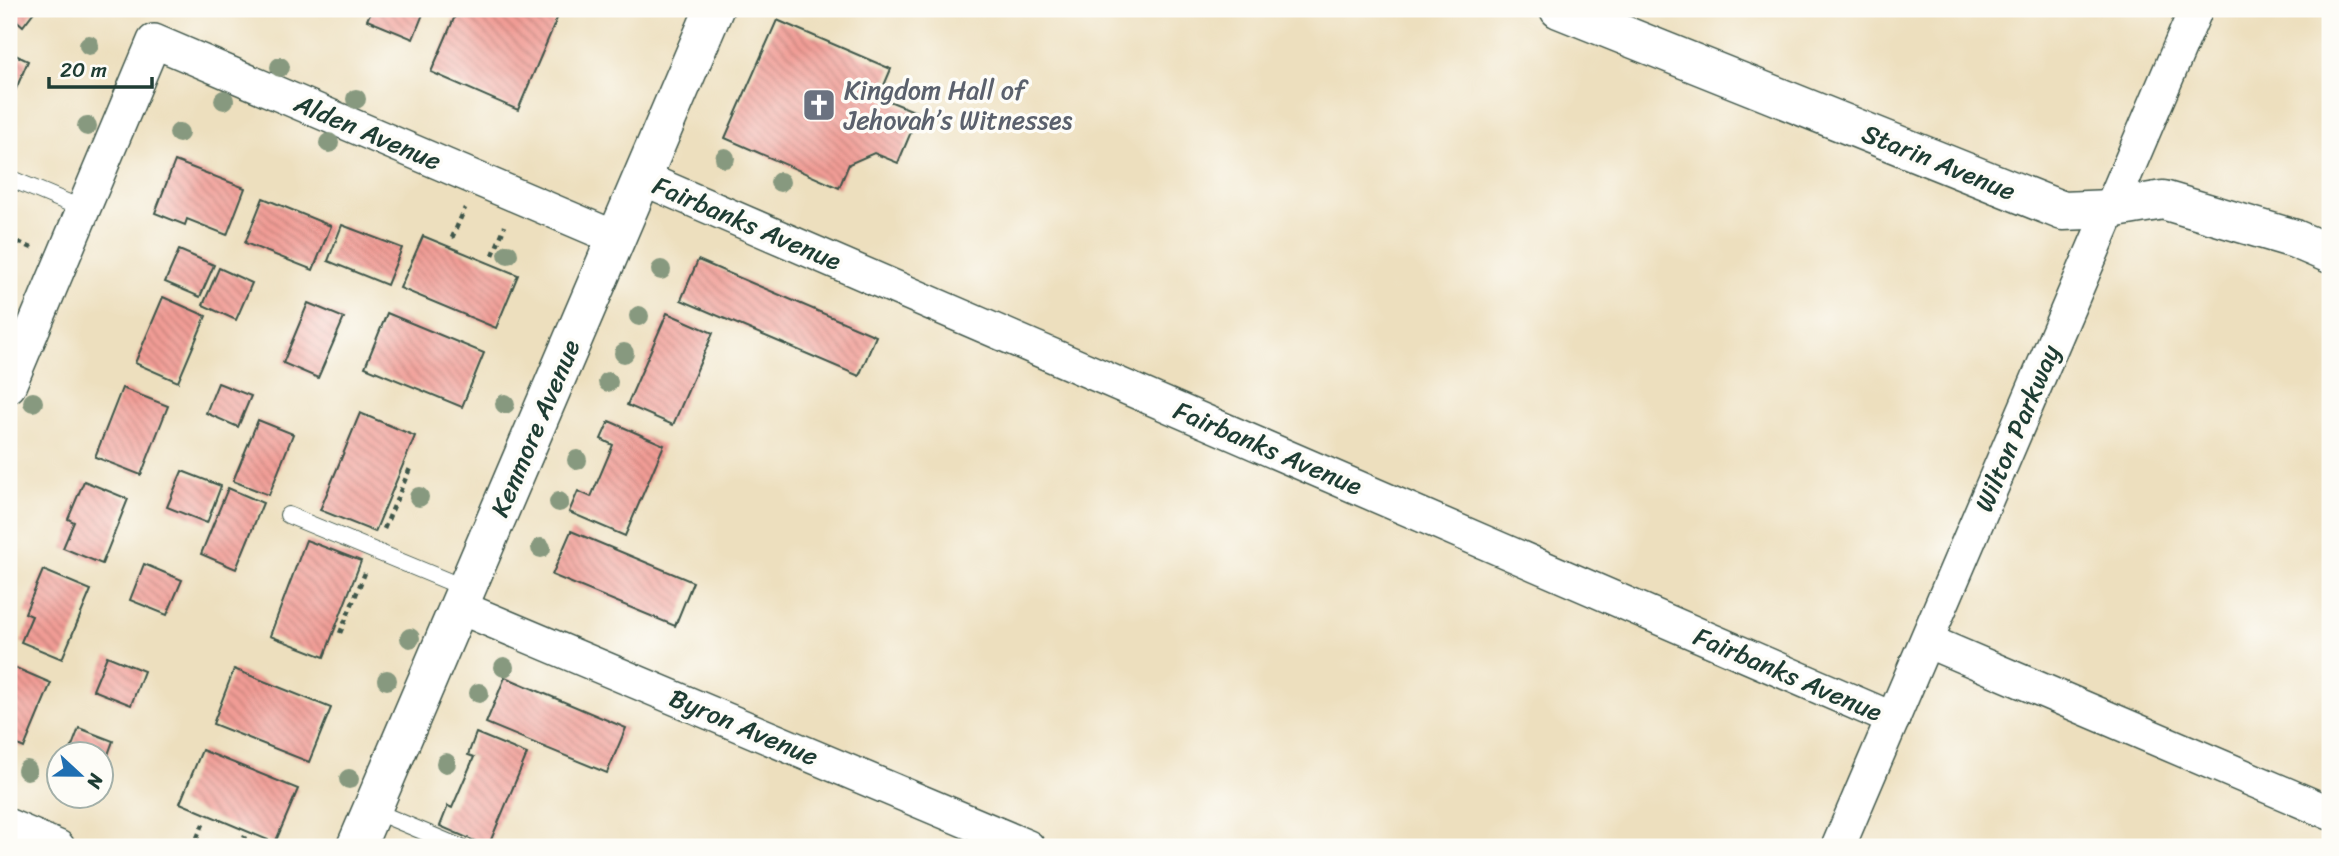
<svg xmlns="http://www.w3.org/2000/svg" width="2339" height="856" font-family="Sriracha,sans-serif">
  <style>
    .building { fill: url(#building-back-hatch) }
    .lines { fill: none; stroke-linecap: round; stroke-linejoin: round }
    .lane-casing { stroke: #3e5549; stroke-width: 18 }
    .street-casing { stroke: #3e5549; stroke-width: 36 }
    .secondary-casing { stroke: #3e5549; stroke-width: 41 }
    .path { stroke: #3e5549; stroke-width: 4.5; stroke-dasharray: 5 5; stroke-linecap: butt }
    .lane { stroke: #fff; stroke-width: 16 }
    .street { stroke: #fff; stroke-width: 33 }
    .secondary { stroke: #fff; stroke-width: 38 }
    .tree { fill: #87997f }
    .labels { text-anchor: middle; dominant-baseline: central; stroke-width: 7; stroke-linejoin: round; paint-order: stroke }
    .worship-label { font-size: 26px; fill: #5b616d; stroke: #fdfcf7; text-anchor: start }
    .street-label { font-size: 26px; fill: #1f3d34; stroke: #fdfcf7 }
  </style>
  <defs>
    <pattern id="building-back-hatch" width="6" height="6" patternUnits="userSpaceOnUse" patternTransform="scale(1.75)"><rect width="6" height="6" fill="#f19c95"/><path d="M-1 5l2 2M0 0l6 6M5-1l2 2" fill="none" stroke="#c3807a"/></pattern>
  </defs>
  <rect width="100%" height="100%" fill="#fdfcf7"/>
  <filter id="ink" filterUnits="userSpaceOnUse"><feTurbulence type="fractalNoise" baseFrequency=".0143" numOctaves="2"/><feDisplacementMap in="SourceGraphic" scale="14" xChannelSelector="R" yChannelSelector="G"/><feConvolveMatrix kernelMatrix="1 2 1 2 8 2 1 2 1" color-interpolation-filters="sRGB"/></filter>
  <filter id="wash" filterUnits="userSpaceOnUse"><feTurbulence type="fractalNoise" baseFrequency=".00686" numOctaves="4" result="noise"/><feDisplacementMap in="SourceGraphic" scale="28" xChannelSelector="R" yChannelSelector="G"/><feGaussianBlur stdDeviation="1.57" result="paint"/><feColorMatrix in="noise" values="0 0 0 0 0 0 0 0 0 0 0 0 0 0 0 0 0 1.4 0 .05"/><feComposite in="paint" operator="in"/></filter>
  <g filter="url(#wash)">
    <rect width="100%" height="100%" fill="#eddfbe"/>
    <g id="blocks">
      <g class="building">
        <path d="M9 9H36L23 26 9 14Z"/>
        <path d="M372 9H425L413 39 367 20Z"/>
        <path d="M458 9H561L518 110 431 72Z"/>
        <path d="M777 20 891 69 879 97 919 113 898 163 874 153 849 164 839 188 725 138Z"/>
        <path d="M9 52 28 61 9 105Z"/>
        <path d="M175 161 245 188 227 235 187 219 185 225 155 213Z"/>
        <path d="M263 198 331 226 313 270 245 243Z"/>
        <path d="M342 225 402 248 387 285 328 261Z"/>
        <path d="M423 236 518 275 496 328 400 288Z"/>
        <path d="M179 250 214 265 200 297 165 282Z"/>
        <path d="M698 260 876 336 859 376 681 300Z"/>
        <path d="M219 268 252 283 236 320 203 305Z"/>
        <path d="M163 297 206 316 178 382 135 363Z"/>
        <path d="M308 303 344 318 318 378 283 363Z"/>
        <path d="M387 313 484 353 462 407 365 367Z"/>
        <path d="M667 313 713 333 673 425 627 405Z"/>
        <path d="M218 383 251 396 238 427 206 413Z"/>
        <path d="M122 388 168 406 141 475 95 457Z"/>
        <path d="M360 413 415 436 375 532 320 510Z"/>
        <path d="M258 420 293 434 269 495 233 481Z"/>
        <path d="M609 421 664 445 625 536 569 512 578 491 591 497 613 445 601 439Z"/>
        <path d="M182 471 221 486 207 523 167 507Z"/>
        <path d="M84 481 128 499 102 564 63 548 74 522 68 519Z"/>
        <path d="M228 488 263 503 236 569 201 554Z"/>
        <path d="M571 531 693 582 675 626 552 575Z"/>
        <path d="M306 540 361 561 324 657 270 636Z"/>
        <path d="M144 564 182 580 167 615 130 600Z"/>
        <path d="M43 570 91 590 62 659 21 642 32 616 25 613Z"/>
        <path d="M107 656 144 671 131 705 93 690Z"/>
        <path d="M9 665 51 683 24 748 9 741Z"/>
        <path d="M234 669 331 708 309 762 213 724Z"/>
        <path d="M505 677 626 728 607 773 486 723Z"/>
        <path d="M79 728 113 741 102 771V754H69Z"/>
        <path d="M476 733 527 754 488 847 440 826 448 806 452 808 474 757 468 755Z"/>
        <path d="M202 750 298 789 275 843 180 803Z"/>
      </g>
    </g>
  </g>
  <g filter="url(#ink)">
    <use href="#blocks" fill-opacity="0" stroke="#3e5549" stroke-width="2"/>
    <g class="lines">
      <defs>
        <g id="lane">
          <path d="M9 178 83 209"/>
          <path d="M288 515 467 589"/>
          <path d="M372 810 460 847"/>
        </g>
        <g id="street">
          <path d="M642 178 1893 719"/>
          <path d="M9 386 154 41 616 238"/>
          <path d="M459 607 1028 847"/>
          <path d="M1927 641 2330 813"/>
          <path d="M9 826 58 847"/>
          <path d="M1838 847 2196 9"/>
        </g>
        <g id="secondary">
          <path d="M1559 9 2063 211 2110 209 2163 200 2295 239 2330 254"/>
          <path d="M356 847 714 9"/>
        </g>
      </defs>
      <use href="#lane" class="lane-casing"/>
      <use href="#street" class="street-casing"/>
      <use href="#secondary" class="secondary-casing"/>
      <g class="path">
        <path d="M9 238 32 248"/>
        <path d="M452 238 465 208"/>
        <path d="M493 255 505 226"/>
        <path d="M384 529 411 466"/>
        <path d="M340 633 365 573"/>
        <path d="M193 847 204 822"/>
        <path d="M240 847 245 836"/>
      </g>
      <use href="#lane" class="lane"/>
      <use href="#street" class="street"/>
      <use href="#secondary" class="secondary"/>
    </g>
    <g class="tree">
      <circle cx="89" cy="45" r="10"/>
      <circle cx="280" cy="67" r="10"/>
      <circle cx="356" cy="99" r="10"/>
      <circle cx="224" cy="100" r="10"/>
      <circle cx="87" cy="126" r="10"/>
      <circle cx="179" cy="133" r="10"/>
      <circle cx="329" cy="143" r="10"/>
      <circle cx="725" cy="158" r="10"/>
      <circle cx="780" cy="182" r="10"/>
      <circle cx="508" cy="254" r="10"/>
      <circle cx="661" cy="270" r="10"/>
      <circle cx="639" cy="316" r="10"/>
      <circle cx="624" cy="353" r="10"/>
      <circle cx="608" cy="382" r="10"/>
      <circle cx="33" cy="402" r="10"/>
      <circle cx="505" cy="404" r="10"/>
      <circle cx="577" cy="460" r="10"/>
      <circle cx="419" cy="497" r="10"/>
      <circle cx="559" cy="502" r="10"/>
      <circle cx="541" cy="548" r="10"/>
      <circle cx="410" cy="638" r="10"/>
      <circle cx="504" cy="667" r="10"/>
      <circle cx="387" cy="680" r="10"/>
      <circle cx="479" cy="693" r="10"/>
      <circle cx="446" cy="763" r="10"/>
      <circle cx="27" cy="770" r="10"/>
      <circle cx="349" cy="779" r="10"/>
    </g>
  </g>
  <defs>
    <symbol id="church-square" viewBox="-11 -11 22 22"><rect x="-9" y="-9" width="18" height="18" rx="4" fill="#6b7280" stroke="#fdfcf7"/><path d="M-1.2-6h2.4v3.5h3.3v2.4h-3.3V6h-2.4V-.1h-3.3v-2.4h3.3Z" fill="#fff"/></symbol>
  </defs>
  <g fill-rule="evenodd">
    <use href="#church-square" x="800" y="86" width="38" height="38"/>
  </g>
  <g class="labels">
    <g class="worship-label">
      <text x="844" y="90">Kingdom Hall of<tspan x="844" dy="30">Jehovah’s Witnesses</tspan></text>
    </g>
    <g class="street-label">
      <text transform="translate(368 132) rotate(23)">Alden Avenue</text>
      <text transform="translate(1939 162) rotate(22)">Starin Avenue</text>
      <text transform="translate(747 223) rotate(23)">Fairbanks Avenue</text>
      <text transform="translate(535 428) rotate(-67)">Kenmore Avenue</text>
      <text transform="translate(2017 428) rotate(-67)">Wilton Parkway</text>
      <text transform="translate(1268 448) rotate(23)">Fairbanks Avenue</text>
      <text transform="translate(1788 674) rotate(23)">Fairbanks Avenue</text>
      <text transform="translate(744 727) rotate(23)">Byron Avenue</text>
    </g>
  </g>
  <rect width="2339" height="856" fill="none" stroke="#fdfcf7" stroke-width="35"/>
  <g transform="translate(80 775) rotate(112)"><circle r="33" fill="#fdfcf7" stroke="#a4b0a9" stroke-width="2"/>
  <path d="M0-5L12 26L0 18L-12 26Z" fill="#1f6fb2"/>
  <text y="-10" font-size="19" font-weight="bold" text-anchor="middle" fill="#1f3d34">N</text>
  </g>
  <path d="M49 77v10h103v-10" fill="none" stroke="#1f3d34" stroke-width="3.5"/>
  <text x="60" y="77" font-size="21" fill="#1f3d34" stroke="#fdfcf7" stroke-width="5" paint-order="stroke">20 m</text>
</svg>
